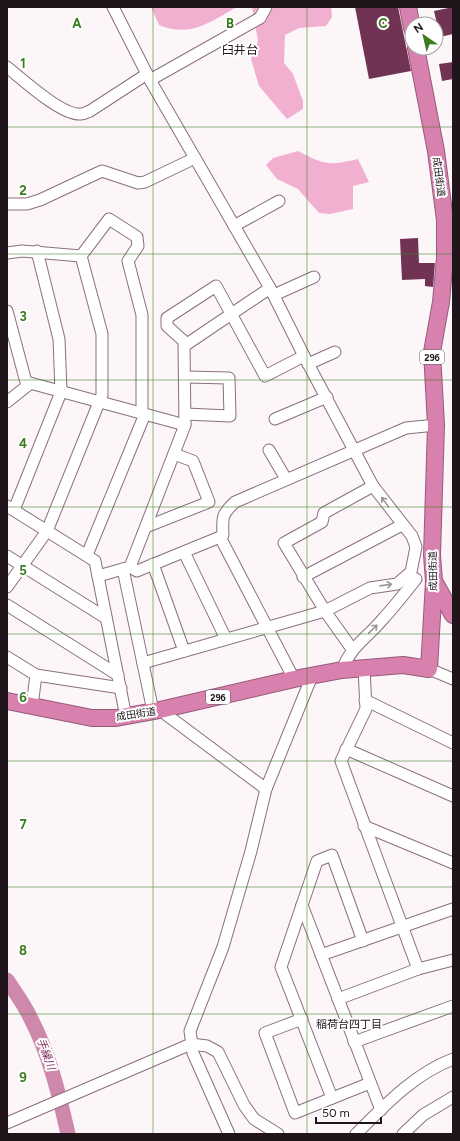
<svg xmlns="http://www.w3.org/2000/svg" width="460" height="1141" font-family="Figtree,'Noto Sans JP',sans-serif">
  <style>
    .green { fill: #f1b0d0 }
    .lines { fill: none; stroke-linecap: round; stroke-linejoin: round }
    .river { stroke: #cd88ab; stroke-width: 15 }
    .building { fill: #703354 }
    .minor-casing { stroke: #8a6f7c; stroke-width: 13 }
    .highway-casing { stroke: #975b7a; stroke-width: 18 }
    .minor { stroke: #fff; stroke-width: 11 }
    .highway { stroke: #d880ae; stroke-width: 16 }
    .oneway { stroke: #9a9698 }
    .grid { fill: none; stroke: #3b7d1e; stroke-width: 1; stroke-opacity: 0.55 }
    .labels { text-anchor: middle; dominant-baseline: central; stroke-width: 4; stroke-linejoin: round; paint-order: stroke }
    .shield { fill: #fff; stroke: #625b5f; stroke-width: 1 }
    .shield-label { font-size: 9px; font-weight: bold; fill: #1f151a }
    .street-label { font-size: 10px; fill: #1f151a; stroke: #fff }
    .neighbourhood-label { font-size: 11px; fill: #1f151a; stroke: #fff }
    .water-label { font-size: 11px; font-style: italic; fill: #7f2d5c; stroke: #fff }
    .quarter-label { font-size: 12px; fill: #1f151a; stroke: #fff }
    .grid-label { font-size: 13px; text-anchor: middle; font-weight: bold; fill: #3b7d1e; stroke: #fff; stroke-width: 4; stroke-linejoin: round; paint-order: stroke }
  </style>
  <rect width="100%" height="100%" fill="#fcf6f9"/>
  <g class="green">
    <path d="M151 7H237C210 22 191 38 159 25Z"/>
    <path d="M252 7H331L332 17 326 26 299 28 285 35 284 63 293 74 303 101V109L287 119 259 86 251 59 258 41Z"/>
    <path d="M298 151C325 165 328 166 358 159L369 182 353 186V209L330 214 319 213 298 189 277 179 266 165 273 158Z"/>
  </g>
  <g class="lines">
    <path class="river" d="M7 980C15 992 24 1004 30 1017 49 1053 59 1094 68 1134"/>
  </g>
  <g class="building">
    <path d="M355 7H398L411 71 369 79Z"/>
    <path d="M453 7V34L440 37 434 11Z"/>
    <path d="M453 62V79L442 81 439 64Z"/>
    <path d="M418 238 419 263H435L433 287 425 286V279L402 280 400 239Z"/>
  </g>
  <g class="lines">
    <defs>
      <g id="minor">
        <path d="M113 7 150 80 270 288 304 356 373 486 412 536 416 547 411 572 397 584 370 588 325 611 143 663"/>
        <path d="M7 67C22 79 62 116 81 114 84 114 87 112 90 111L147 74"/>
        <path d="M150 80 260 18 266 7"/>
        <path d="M7 204H27L40 200 102 171 138 183 145 182 195 158"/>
        <path d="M234 226 279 201"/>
        <path d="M7 253 22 251 81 256"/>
        <path d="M81 256 109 219 137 237 138 246 128 261 142 315V413"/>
        <path d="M274 295 314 277"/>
        <path d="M7 311 27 386 7 402"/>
        <path d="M187 344 167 326V318L216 286 265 376 304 356"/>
        <path d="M308 364 335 352"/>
        <path d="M27 386 30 383 185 425"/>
        <path d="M185 414 230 416 229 378 186 377"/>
        <path d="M275 419 327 397"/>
        <path d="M269 450 286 479"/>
        <path d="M7 506 95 561 126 717"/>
        <path d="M14 510 61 392 59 339 37 251"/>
        <path d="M146 527 209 502 193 461 174 454"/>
        <path d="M220 537 223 535C222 517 222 514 235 502L406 428 436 425"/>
        <path d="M184 552 226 639"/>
        <path d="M87 555 145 414"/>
        <path d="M7 556 106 618"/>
        <path d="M153 564 184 651"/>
        <path d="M130 567 137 571 220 537 294 679"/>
        <path d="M123 569 153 711"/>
        <path d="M98 576 130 567 185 425 184 346 270 288"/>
        <path d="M303 577 402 525"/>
        <path d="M7 587 47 531 102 395V334L81 256"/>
        <path d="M7 605 118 675"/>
        <path d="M352 649 325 611 284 543 322 522 324 513 373 486"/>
        <path d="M7 657 36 675 121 688"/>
        <path d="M364 668 366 709 341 761 418 969"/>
        <path d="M429 669 453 679"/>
        <path d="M342 670C351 646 366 639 382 620 394 607 405 593 416 579"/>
        <path d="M365 700 453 743"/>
        <path d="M32 706 36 675"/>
        <path d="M160 710 266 789"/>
        <path d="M346 749 453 796"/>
        <path d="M364 826 453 863"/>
        <path d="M302 905 381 1110"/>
        <path d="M321 955 453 909"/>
        <path d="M338 999 418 969 453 960"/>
        <path d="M302 1019 265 1033 295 1113 370 1083"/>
        <path d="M354 1042 453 1006"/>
        <path d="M332 1098 281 967 317 861 332 855 363 941"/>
        <path d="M7 1123 191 1044 207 1046 218 1052 244 1105 254 1119 278 1134"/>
        <path d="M229 1134 193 1053 190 1031 223 947 251 851 266 789 312 676"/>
        <path d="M356 1134C385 1105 414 1074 453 1059"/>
        <path d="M403 1134 423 1115 453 1097"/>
      </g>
      <g id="highway">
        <path d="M408 7 412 28"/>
        <path d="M435 583 453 615"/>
        <path d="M7 701 92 718H116L160 710 294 679 342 670 403 665 429 669 434 581 432 555 436 425 432 352 441 302 445 258V220L436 151 416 48"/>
      </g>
    </defs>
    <use href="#minor" class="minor-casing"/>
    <use href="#highway" class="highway-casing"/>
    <use href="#minor" class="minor"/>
    <use href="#highway" class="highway"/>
  </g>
  <defs><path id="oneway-shaft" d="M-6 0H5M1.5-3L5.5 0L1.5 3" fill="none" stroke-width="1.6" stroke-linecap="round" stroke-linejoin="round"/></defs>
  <g class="oneway">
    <use href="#oneway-shaft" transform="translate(385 502) rotate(-126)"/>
    <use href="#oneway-shaft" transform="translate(386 585) rotate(-8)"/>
    <use href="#oneway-shaft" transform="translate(373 629) rotate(-44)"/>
  </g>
  <path class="grid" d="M153 7V1134M307 7V1134M7 127H453M7 254H453M7 380H453M7 507H453M7 634H453M7 761H453M7 887H453M7 1014H453"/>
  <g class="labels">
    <g class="shield">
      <rect x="420" y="350" width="24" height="14" rx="3"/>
      <rect x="206" y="690" width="24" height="14" rx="3"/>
    </g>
    <g class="shield-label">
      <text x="432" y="357">296</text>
      <text x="218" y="697">296</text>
    </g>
    <g class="street-label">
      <text transform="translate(439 177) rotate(83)">成田街道</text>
      <text transform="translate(433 571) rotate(-91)">成田街道</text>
      <text transform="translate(136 714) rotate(-9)">成田街道</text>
    </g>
    <g class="neighbourhood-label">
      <text x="349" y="1024">稲荷台四丁目</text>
    </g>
    <g class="water-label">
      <text transform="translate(46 1054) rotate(70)">手繰川</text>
    </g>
    <g class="quarter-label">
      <text x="240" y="50">臼井台</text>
    </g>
  </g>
  <g class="grid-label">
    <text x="77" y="28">A</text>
    <text x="230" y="28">B</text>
    <text x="383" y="28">C</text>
    <text x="23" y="68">1</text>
    <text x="23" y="195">2</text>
    <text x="23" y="321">3</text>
    <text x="23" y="448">4</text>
    <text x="23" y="575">5</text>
    <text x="23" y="702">6</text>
    <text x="23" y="829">7</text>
    <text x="23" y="955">8</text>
    <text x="23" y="1082">9</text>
  </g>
  <rect width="460" height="1141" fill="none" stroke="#1f151a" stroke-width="16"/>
  <g transform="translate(424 36) rotate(326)"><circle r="19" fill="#ffffff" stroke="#a5a1a3"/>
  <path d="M0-3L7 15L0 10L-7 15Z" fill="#3b7d1e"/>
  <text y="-6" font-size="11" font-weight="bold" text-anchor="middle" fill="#1f151a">N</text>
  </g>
  <path d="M316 1117v6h65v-6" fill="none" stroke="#1f151a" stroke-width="2"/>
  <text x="322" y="1117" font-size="12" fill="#1f151a" stroke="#ffffff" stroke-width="3" paint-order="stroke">50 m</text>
</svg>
